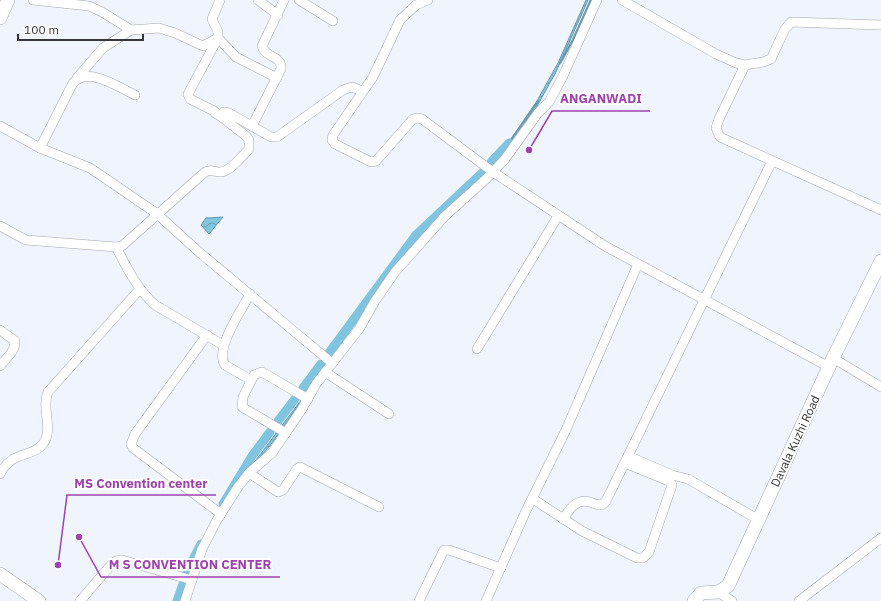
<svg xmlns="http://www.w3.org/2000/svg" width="881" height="601" font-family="'IBM Plex Sans',sans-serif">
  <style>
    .water { fill: url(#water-waves); stroke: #699aad }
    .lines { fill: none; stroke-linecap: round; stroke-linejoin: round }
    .stream { stroke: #699aad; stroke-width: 2.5 }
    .canal { stroke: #80c5df; stroke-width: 9 }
    .street-casing { stroke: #a5a8af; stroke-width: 10 }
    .secondary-casing { stroke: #a5a8af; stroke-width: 14 }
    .street { stroke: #fff; stroke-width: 9 }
    .secondary { stroke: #fff; stroke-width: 13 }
    .labels { text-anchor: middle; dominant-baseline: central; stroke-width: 4; stroke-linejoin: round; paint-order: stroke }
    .street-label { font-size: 12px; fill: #343639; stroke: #fff }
    .leader { fill: none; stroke: #9e43ae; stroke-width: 1.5 }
    .callout-dot { fill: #9e43ae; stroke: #fff; stroke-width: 1.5 }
    .callout-label { font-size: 13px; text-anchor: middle; font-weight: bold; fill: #9e43ae; stroke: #fff; stroke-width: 4; stroke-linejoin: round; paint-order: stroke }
  </style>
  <defs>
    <pattern id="water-waves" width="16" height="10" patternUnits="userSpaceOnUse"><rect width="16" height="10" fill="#80c5df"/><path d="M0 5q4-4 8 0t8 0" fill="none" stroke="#6aa1b6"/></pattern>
  </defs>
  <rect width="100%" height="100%" fill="#f0f4fc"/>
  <g class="water">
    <path d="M586 0H588L556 72 530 119 522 128 558 63Z"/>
    <path d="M486 182 422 243 298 406 269 447 247 472 413 251Z"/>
    <path d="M223 217 209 234 201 225 206 218Z"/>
  </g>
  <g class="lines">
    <g class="stream">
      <path d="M560 63 573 40 591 0"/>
      <path d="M509 143 538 101"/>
    </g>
    <g class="canal">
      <path d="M491 162 509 143"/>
      <path d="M329 353 416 235 482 173"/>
      <path d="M303 388 321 364"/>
      <path d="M278 421 295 399"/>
      <path d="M223 504 252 456 270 432"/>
      <path d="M187 571 201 544"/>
      <path d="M177 601 183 584"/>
    </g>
    <defs>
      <g id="street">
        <path d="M33 0 89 6 102 12 131 30 159 28 175 33 203 46 218 38 236 57 277 78"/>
        <path d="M258 0 278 15"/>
        <path d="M299 0 333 21"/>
        <path d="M428 0 416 5 400 20 373 77 333 135 332 140 335 144 371 162 376 161 413 119 417 118 422 119 493 172 605 246 829 367"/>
        <path d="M622 0 716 54 736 63 745 65 763 62 771 59 785 29 791 22 881 25"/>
        <path d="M745 65 719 119 716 128 720 137 881 210"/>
        <path d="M77 78 103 48 131 30"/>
        <path d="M215 113 220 116 224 112 229 113 271 137H277L343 90 352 87 362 91"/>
        <path d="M0 126 40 148 90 168 156 213 199 252 332 363"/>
        <path d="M252 126 281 69C282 55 265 58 262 46L284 0"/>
        <path d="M40 148 73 83C89 66 118 87 135 95"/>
        <path d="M0 226 26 240 116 247 122 246 205 172C211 169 215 172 221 172 231 171 243 155 249 149V140L246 136 214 111 190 99 188 94 218 38V32L212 19 220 0"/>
        <path d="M116 247C127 268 137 289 155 305L223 345"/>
        <path d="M250 294C242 309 214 350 225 365L251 380"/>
        <path d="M0 330 15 341C15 352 6 358 0 366"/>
        <path d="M207 335 135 434 131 444 133 448 221 514"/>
        <path d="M477 349 558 216"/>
        <path d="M833 358 881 387"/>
        <path d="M325 372 389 414"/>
        <path d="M286 433 242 407 243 397 254 375 262 372 308 399"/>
        <path d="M628 456 672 475 688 479 759 520"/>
        <path d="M249 473 278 492 283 490 297 469 300 467 379 507"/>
        <path d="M0 474C12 450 32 458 43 444 54 429 41 408 48 392L140 289"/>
        <path d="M533 499 582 531 637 558H643L649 552 672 485 669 481 625 463"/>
        <path d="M563 519C570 509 576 498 590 502 594 504 597 505 602 505L606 501 772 161"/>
        <path d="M718 592 732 601"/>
        <path d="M80 601 111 565 116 561 122 560 192 580"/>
        <path d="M185 601 202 549 217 520 238 487 249 473 272 453 302 409 316 384 359 329 375 301 395 272 445 216 486 179 505 159 538 113 549 102 563 76 597 0"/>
        <path d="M419 601 444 550H449L501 568"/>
        <path d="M486 601 525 513 565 432 638 264"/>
        <path d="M799 601 881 538"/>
      </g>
      <g id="secondary">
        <path d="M0 18 8 0"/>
        <path d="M0 574 39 601"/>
        <path d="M694 601 701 593 718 592 728 586 833 358 881 261"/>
      </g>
    </defs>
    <use href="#street" class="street-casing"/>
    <use href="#secondary" class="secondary-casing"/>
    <use href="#street" class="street"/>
    <use href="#secondary" class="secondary"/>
  </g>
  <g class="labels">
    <g class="street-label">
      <text transform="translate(795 441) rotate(-65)">Davala Kuzhi Road</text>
    </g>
  </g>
  <path class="leader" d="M529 150L552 111H650M58 565L67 495H216M79 537L101 577H280"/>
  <g class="callout-dot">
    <circle cx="529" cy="150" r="4"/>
    <circle cx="58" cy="565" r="4"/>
    <circle cx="79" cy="537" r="4"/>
  </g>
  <g class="callout-label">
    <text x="601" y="103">ANGANWADI</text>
    <text x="141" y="488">MS Convention center</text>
    <text x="190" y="569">M S CONVENTION CENTER</text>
  </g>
  <path d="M18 34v6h125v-6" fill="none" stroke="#343639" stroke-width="2"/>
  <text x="24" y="34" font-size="12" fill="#343639" stroke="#ffffff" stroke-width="3" paint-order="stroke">100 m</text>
</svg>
